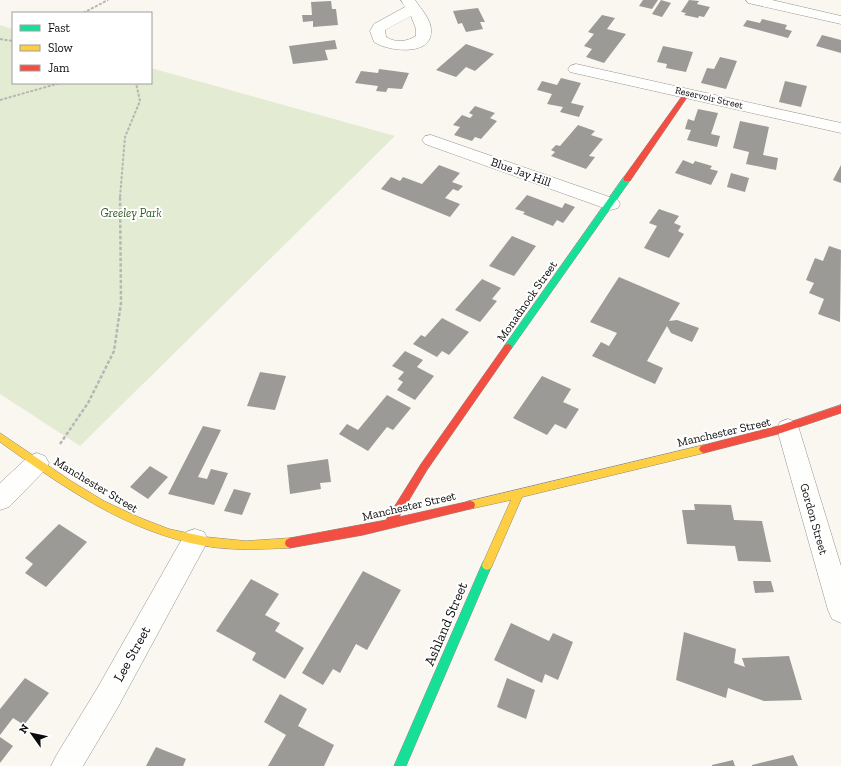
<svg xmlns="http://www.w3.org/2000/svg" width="841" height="766" font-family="'Zilla Slab',serif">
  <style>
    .green { fill: #e3ecd3 }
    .building { fill: #9c9a96 }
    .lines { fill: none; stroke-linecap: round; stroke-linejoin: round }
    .street-casing { stroke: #93928f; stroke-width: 1 }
    .fast-casing { stroke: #8a8885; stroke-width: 1 }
    .slow-casing { stroke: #8a8885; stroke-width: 1 }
    .jam-casing { stroke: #8a8885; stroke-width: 1 }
    .path-far1 { stroke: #b7b6b5; stroke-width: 2; stroke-dasharray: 3 1.5; stroke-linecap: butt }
    .path { stroke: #b7b6b5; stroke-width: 2.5; stroke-dasharray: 3.5 2; stroke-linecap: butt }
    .street { fill: #fefefd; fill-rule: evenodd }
    .fast { fill: #16e098; fill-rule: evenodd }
    .slow { fill: #ffcf43; fill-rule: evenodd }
    .jam { fill: #f24e42; fill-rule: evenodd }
    .labels { text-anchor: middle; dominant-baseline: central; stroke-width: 4; stroke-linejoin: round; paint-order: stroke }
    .far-street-label { font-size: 10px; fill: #0c0c0c; stroke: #fff }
    .street-label { font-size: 12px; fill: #0c0c0c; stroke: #fff }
    .park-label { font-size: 12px; font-style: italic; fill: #325b25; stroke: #fff }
    .near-street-label { font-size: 14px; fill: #0c0c0c; stroke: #fff }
  </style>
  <rect width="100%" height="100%" fill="#faf7f0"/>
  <path class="green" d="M0 25 13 29V83H151V68L395 136 80 446 0 394Z"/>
  <g class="building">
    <path d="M643 0H658L652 9 639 6Z"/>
    <path d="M661 0 671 3 662 17 652 14Z"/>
    <path d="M689 0 699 1 697 4 710 7 704 17 699 16 698 18 684 15 686 13 681 12Z"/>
    <path d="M331 1 332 9H336L338 25 313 27V21L303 22 302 15H312L311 2Z"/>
    <path d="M478 8 485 22H480L483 29 466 32 462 23 458 24 453 11Z"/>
    <path d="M602 15 615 18 607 29 626 34 604 63 586 57 592 49 584 46 594 34 588 32Z"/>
    <path d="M762 19 787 25 785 29 792 31 788 38 743 26 747 20 760 23Z"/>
    <path d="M822 35 841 40V53L816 46Z"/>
    <path d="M335 40 337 49 325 50 328 60 293 64 289 46Z"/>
    <path d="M466 44 494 54 475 71 466 67 456 77 436 70Z"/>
    <path d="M663 46 693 52 686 72 666 68 667 64 657 62Z"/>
    <path d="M720 57 737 61 726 89 701 83 707 68 714 69Z"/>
    <path d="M379 69 409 73 402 89 388 88 386 92 376 91 378 86 355 83 361 71 378 73Z"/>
    <path d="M561 78 581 83 571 103 584 106 579 117 560 112 563 107 547 104 552 94 537 90 542 81 557 85Z"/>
    <path d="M785 81 807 86 801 107 779 102Z"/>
    <path d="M475 106 495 113 490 118 497 121 481 139 475 137 472 141 454 135 460 127 453 125 462 115 470 118 473 115 469 113Z"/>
    <path d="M698 109 718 113 711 134 720 136 717 147 687 140 691 130 685 129 688 119 694 121Z"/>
    <path d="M740 121 769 127 763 155 778 158 776 170 746 164 749 152 733 148Z"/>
    <path d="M578 125 595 131 591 135 603 139 589 156 595 157 586 169 551 156 555 152 551 150 556 145 560 146Z"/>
    <path d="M683 160 693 164 695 161 712 166 710 169 718 171 711 185 675 173Z"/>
    <path d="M439 165 460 173 452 182 463 186 458 191 453 189 445 198 460 204 450 217 381 189 391 177 400 181 403 177 422 184Z"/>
    <path d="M841 165V183L833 180Z"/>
    <path d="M731 173 749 178 745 192 727 187Z"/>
    <path d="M527 195 562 208 565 203 575 207 563 223 557 220 553 226 523 214 525 212 515 209Z"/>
    <path d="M659 209 679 216 674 223 681 226 678 231 684 234 669 258 644 248 657 226 649 223Z"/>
    <path d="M512 236 536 246 514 276 489 266Z"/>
    <path d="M829 246 841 250 840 322 818 314 824 299 809 293 814 283 806 280 815 258 823 261Z"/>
    <path d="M619 277 680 303 669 321 677 320 699 328 692 342 671 333 667 326 647 361 663 368 655 384 592 356 601 342 609 346 617 333 590 322Z"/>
    <path d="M482 279 501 288 492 299 497 301 480 322 455 310Z"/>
    <path d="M442 318 469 332 449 355 442 351 437 357 413 344 421 335 425 337Z"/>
    <path d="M405 351 423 360 417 367 434 376 415 400 397 390 403 382 398 379 404 372 392 366Z"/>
    <path d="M260 372 286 376 275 410 247 406Z"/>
    <path d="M542 376 571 389 563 402 579 409 566 429 555 424 547 435 513 418Z"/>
    <path d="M387 395 411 408 393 430 387 427 368 451 339 434 347 424 358 430Z"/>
    <path d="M203 426 221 430 198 477 207 479 211 469 228 473 214 505 168 494Z"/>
    <path d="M328 459 331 482 320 483 321 489 290 494 287 465Z"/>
    <path d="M150 466 168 477 148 499 130 487Z"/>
    <path d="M234 489 251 493 242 515 224 511Z"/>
    <path d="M694 504 731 505 734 520 762 521 771 562 738 561 735 546 687 544 682 510H695Z"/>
    <path d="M59 524 87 542 46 587 25 573 33 564 25 558Z"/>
    <path d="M363 571 401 590 367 650 356 644 340 673 333 669 323 685 302 673Z"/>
    <path d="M251 579 279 594 265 615 280 623 275 631 304 648 285 679 252 660 256 653 216 631Z"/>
    <path d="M753 581H771L774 592 755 593Z"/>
    <path d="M511 623 549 641 553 633 573 642 558 680 545 674 542 683 494 660Z"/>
    <path d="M684 632 736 649 734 663 745 667 742 658 789 656 802 700 764 701 728 688 726 698 676 680Z"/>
    <path d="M25 678 49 693 24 725 13 718 0 735V709Z"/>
    <path d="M507 678 535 690 526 719 497 707Z"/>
    <path d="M280 694 307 709 298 726 334 745 324 766H268L286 735 264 722Z"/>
    <path d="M0 737 13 746 0 763Z"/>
    <path d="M156 747 186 759 183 766H146Z"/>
    <path d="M793 755 798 766H752V765Z"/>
    <path d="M733 760 735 766H712V765Z"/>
  </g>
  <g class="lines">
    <defs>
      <g id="street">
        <path d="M401 0H415C421 9 432 20 431 32 431 57 387 51 374 42L370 31 374 24 405 7ZM411 16 416 29V36C406 42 396 43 386 37L385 30Z"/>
        <path d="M746 0H772L841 16V24L748 3Z"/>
        <path d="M576 64 841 123V133L570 72 568 69 570 66Z"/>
        <path d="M431 135 618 200 620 204 618 208 611 210 604 208 425 144 422 140 425 136Z"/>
        <path d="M788 419 796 422 799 429 841 566V623L832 619 828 610 777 429 780 422Z"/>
        <path d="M37 453 45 456 49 463 45 470 9 507 0 510V483L29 456Z"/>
        <path d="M195 529 204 532 208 540 204 548 118 707 83 766H51L56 756 98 687 186 532Z"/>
      </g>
      <g id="fast">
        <path d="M624 177H630L631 179 511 349H505L504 347 505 345Z"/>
        <path d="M487 560 491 562 492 565 406 766H394L483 562Z"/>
      </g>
      <g id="slow">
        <path d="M0 433 71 481 104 501 138 517 169 529 206 537 246 541 290 538 294 540 295 543 294 546 290 548C262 549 233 551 205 546 127 532 63 487 0 442Z"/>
        <path d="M704 445 707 446 709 449 707 452 704 453 522 497 491 568 487 570 483 568 482 565 511 500 470 509 466 508 465 505 466 502Z"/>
      </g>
      <g id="jam">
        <path d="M687 91 690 93 630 181H624V177L685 92Z"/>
        <path d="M508 344 511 345 512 347 511 349 427 470 399 517 470 501 474 502 475 505 474 508 363 535 290 548 286 546 285 543 286 540 290 538 386 520 421 464 505 345Z"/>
        <path d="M841 405V413L778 434 704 453 701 452 699 449 701 446 704 445 778 426Z"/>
      </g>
    </defs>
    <use href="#street" class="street-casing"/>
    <use href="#fast" class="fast-casing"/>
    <use href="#slow" class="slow-casing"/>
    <use href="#jam" class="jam-casing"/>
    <g class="path-far1">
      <path d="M83 13 108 0"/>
      <path d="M0 39 13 41"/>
      <path d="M0 100 60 83"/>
      <path d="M120 197 125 137 140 101 136 83"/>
    </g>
    <path class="path" d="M60 444 88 403 114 351 121 303 120 196"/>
    <use href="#street" class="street"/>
    <use href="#fast" class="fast"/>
    <use href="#slow" class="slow"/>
    <use href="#jam" class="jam"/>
  </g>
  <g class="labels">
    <g class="far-street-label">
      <text transform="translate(709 98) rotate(13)">Reservoir Street</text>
    </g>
    <g class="street-label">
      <text transform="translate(521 172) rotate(20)">Blue Jay Hill</text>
      <text transform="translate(527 301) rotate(-55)">Monadnock Street</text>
      <text transform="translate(724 432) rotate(-13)">Manchester Street</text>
      <text transform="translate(96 485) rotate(31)">Manchester Street</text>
      <text transform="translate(409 506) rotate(-13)">Manchester Street</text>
      <text transform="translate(814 519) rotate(74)">Gordon Street</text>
    </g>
    <g class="park-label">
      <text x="131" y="213">Greeley Park</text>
    </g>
    <g class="near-street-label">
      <text transform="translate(446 624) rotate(-67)">Ashland Street</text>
      <text transform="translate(132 654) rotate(-61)">Lee Street</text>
    </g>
  </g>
  <rect x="12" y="12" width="140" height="72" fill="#ffffff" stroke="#9e9e9e"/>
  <rect x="20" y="25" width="20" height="6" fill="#16e098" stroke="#9e9e9e"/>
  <text x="48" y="32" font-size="12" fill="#0c0c0c">Fast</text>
  <rect x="20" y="45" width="20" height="6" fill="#ffcf43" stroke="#9e9e9e"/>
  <text x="48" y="52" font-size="12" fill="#0c0c0c">Slow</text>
  <rect x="20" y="65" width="20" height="6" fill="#f24e42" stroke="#9e9e9e"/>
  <text x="48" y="72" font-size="12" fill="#0c0c0c">Jam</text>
  <g transform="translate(32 734) rotate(303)" stroke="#ffffff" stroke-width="3" paint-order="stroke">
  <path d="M0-3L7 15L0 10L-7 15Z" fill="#0c0c0c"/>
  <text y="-6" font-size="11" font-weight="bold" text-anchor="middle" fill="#0c0c0c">N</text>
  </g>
</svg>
